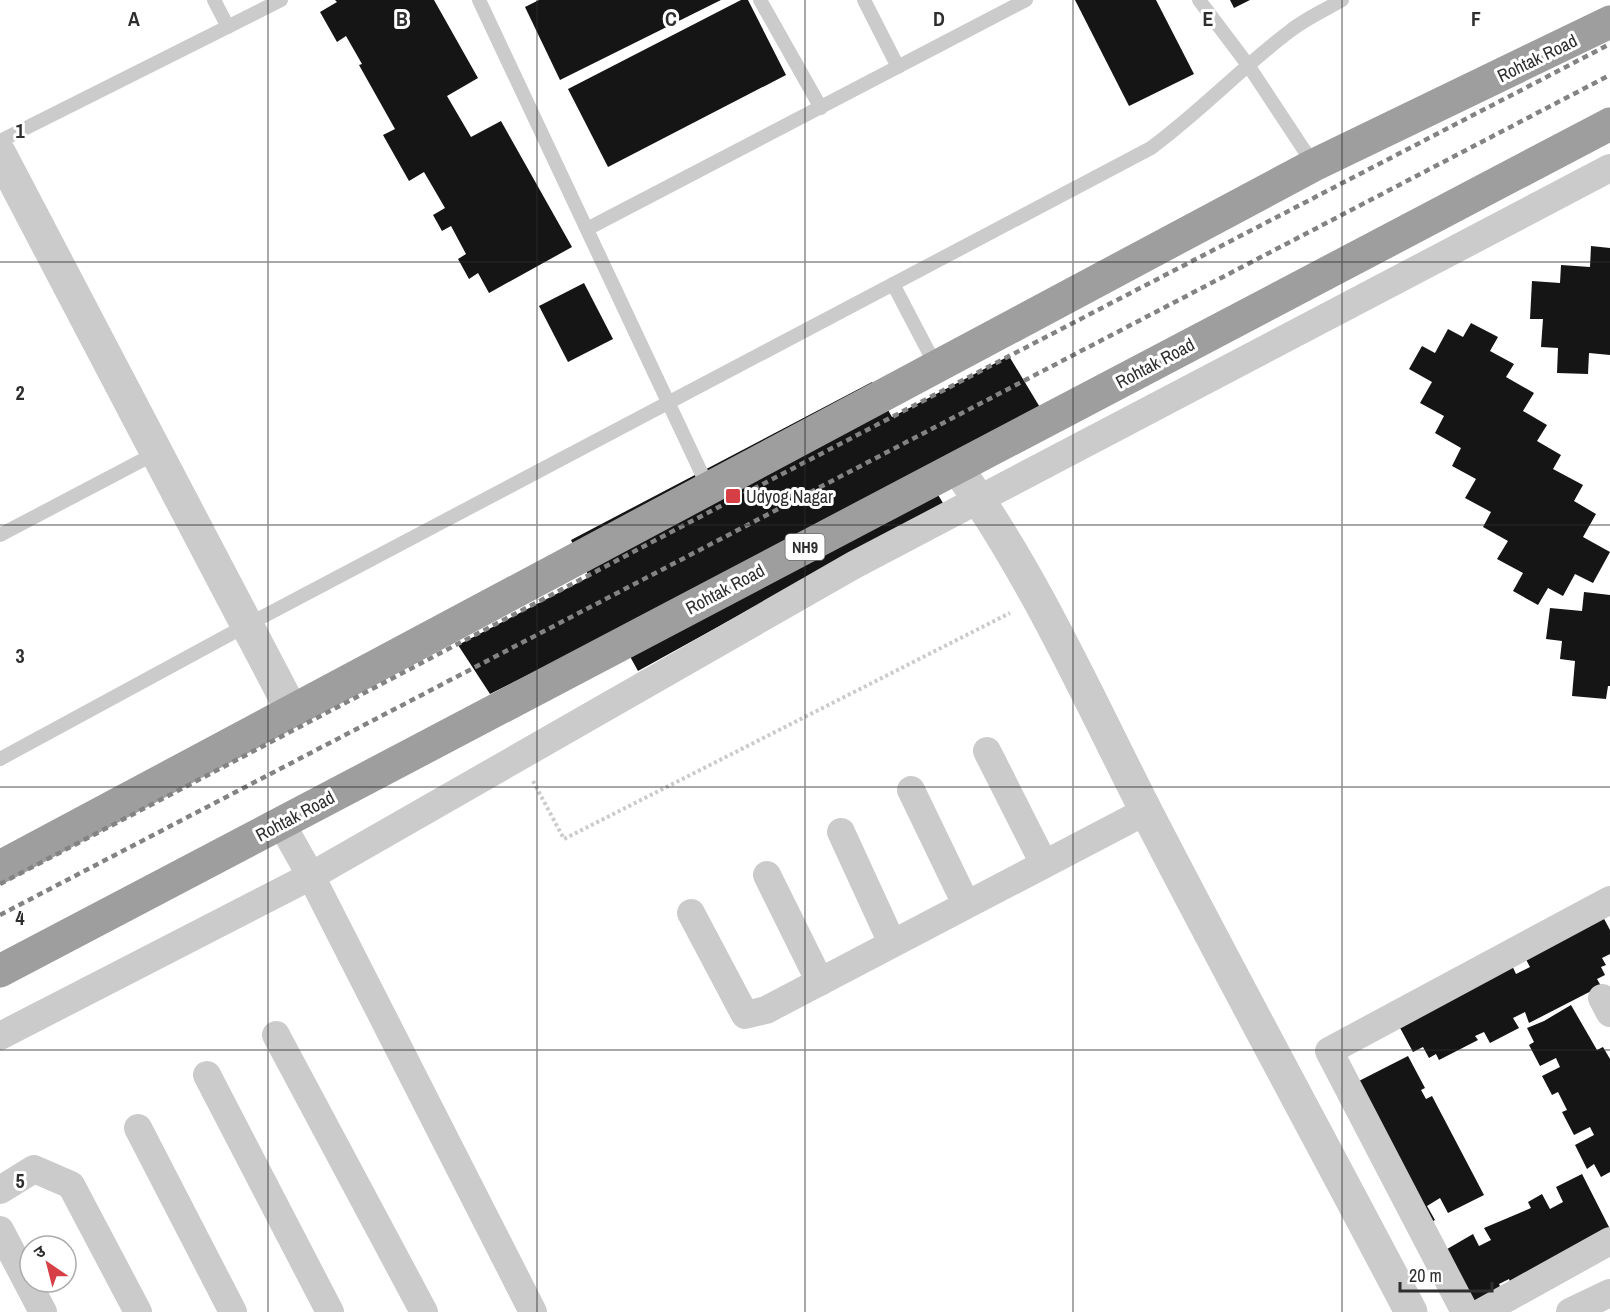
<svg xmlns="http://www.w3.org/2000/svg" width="1610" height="1312" font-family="'Archivo Narrow','Noto Sans Devanagari',sans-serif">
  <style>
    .building { fill: #151515 }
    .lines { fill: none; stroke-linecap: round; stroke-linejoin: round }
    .path { stroke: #cbcbcb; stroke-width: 4; stroke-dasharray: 3 3; stroke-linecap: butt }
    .service { stroke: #cbcbcb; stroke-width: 14 }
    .minor { stroke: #cbcbcb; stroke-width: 28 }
    .tertiary { stroke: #cbcbcb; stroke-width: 33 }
    .trunk { stroke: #9e9e9e; stroke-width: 33 }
    .rail { stroke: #838383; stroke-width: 4.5; stroke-dasharray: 6 4.5; stroke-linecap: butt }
    .grid { fill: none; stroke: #2e2e2e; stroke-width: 1.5; stroke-opacity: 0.55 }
    .poi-dot { fill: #d53f45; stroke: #fff; stroke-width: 2 }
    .labels { text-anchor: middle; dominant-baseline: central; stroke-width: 6; stroke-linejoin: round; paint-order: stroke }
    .shield { fill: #fff; stroke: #6d6d6d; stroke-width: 1.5 }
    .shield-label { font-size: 16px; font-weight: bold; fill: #2e2e2e }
    .street-label { font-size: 18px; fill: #2e2e2e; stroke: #fff }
    .poi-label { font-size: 18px; fill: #2e2e2e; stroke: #fff; text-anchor: start }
    .grid-label { font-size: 20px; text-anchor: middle; font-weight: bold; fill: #2e2e2e; stroke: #fff; stroke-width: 6; stroke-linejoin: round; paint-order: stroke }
  </style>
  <rect width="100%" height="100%" fill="#fff"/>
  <g class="building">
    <path d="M335 0H434L478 78 447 96 471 137 501 121 572 247 489 293 478 273 469 279 458 259 466 254 451 226 442 231 433 215 445 208 424 172 409 181 383 135 395 129 359 65 362 64 346 36 337 42 320 12 337 2Z"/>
    <path d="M539 0H721L560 80 525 7Z"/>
    <path d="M741 0H748L786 75 608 167 568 89Z"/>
    <path d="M1075 0H1156L1194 74 1129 106Z"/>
    <path d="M1230 0H1250L1234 8Z"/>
    <path d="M1591 246 1610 248V355L1589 353 1588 374 1557 373 1558 348 1541 347 1543 319H1530L1532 281 1560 283 1561 265 1590 267Z"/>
    <path d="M584 283 613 339 568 362 539 306Z"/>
    <path d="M1471 323 1498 337 1490 351 1514 364 1506 377 1534 393 1523 411 1547 425 1537 441 1561 455 1553 469 1583 485 1574 501 1596 514 1583 537 1610 552 1593 583 1575 574 1563 596 1548 588 1538 605 1513 591 1523 573 1497 559 1508 541 1483 527 1491 512 1465 498 1476 479 1452 466 1461 448 1435 433 1444 416 1420 403 1432 382 1409 369 1422 346 1435 353 1448 329 1463 337Z"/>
    <path d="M1009 356 1041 409 923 470 943 503 638 671 616 631 490 694 458 645 589 577 571 540 872 382 892 417Z"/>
    <path d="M1584 592 1610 595V686H1608L1606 699 1572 696 1575 661 1560 659 1562 641 1546 639 1550 608 1582 611Z"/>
    <path d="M1602 915 1610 930V954L1602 958 1606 965 1601 967 1605 975 1597 979 1601 986 1529 1023 1525 1012 1513 1018 1519 1028 1490 1043 1484 1032 1475 1036 1478 1040 1439 1060 1436 1054 1429 1058 1423 1047 1413 1052 1399 1026 1510 961 1516 974 1530 967 1523 954Z"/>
    <path d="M1571 1005 1597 1050 1603 1047 1610 1059V1172L1601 1177 1594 1164 1587 1169 1575 1145 1594 1135 1590 1127 1574 1135 1562 1112 1567 1110 1558 1092 1552 1095 1542 1076 1560 1067 1556 1058 1540 1066 1529 1045 1534 1042 1527 1028 1544 1021Z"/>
    <path d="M1408 1056 1425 1088 1421 1090 1426 1099 1432 1096 1484 1195 1448 1213 1440 1198 1427 1206 1435 1220 1426 1225 1353 1084Z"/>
    <path d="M1582 1174 1610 1229 1512 1286 1509 1279 1499 1284 1502 1291 1471 1308 1442 1252 1473 1234 1479 1246 1491 1240 1484 1228 1531 1208 1528 1202 1542 1194 1550 1209 1563 1202 1556 1187Z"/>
  </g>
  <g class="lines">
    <path class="path" d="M533 781 564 839 1010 613"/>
    <g class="service">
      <path d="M214 0 228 27"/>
      <path d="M479 0 708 487"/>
      <path d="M760 0 821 108"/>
      <path d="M864 0 898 67"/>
      <path d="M1199 0 1248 65 1314 165"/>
      <path d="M0 141 281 0"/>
      <path d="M587 229 1026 0"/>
      <path d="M893 284 936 366"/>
      <path d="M0 535 156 453"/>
      <path d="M0 759 247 625 1151 148C1200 112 1241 68 1290 31 1305 19 1325 10 1342 0"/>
    </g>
    <g class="minor">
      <path d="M987 751 1044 864"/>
      <path d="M911 790 966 904"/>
      <path d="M281 823 311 876 533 1312"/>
      <path d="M841 832 892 943"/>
      <path d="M767 875 820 982"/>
      <path d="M691 913 745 1015 766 1010 1146 811"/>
      <path d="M1602 998 1610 1013"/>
      <path d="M276 1035 424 1312"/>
      <path d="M0 1036 311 876 854 565 1610 168"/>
      <path d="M207 1075 330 1312"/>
      <path d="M138 1128 233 1312"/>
      <path d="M0 1190 34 1169 71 1185 138 1312"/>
      <path d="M0 1230 43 1312"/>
      <path d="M1465 1312 1329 1051 1610 900"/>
      <path d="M1482 1312 1610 1241"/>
      <path d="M1570 1312 1610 1293"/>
    </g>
    <g class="tertiary">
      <path d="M0 154 292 711"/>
      <path d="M957 468C1033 574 1086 693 1145 809 1232 978 1323 1144 1411 1312"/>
    </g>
    <g class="trunk">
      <path d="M0 867 1314 165 1610 22"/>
      <path d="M0 971 1610 124"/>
    </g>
    <g class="rail">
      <path d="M0 884 736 498 1610 44"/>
      <path d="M0 915 1610 75"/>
    </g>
  </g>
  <path class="grid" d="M268 0V1312M537 0V1312M805 0V1312M1073 0V1312M1342 0V1312M0 262H1610M0 525H1610M0 787H1610M0 1050H1610"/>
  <rect class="poi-dot" x="725" y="488" width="16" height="16" rx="3"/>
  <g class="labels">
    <rect class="shield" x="785.5" y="534" width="39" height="26" rx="4.5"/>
    <g class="shield-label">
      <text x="805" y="547">NH9</text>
    </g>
    <g class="street-label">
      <text transform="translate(1537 58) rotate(-26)">Rohtak Road</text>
      <text transform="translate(1155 363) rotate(-28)">Rohtak Road</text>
      <text transform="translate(725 589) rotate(-28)">Rohtak Road</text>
      <text transform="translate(295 816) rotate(-28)">Rohtak Road</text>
    </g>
    <g class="poi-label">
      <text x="746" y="496">Udyog Nagar</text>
    </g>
  </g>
  <g class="grid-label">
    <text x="134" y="26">A</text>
    <text x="402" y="26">B</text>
    <text x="671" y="26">C</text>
    <text x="939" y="26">D</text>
    <text x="1208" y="26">E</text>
    <text x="1476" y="26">F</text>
    <text x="20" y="138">1</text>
    <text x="20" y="400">2</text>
    <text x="20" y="663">3</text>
    <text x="20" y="925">4</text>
    <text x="20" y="1188">5</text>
  </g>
  <g transform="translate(48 1264) rotate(325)"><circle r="28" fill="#ffffff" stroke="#ababab" stroke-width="1.5"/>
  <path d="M0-4.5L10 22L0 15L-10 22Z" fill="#d53f45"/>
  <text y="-9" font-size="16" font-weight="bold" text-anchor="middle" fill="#2e2e2e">उ</text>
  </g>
  <path d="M1400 1282v9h92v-9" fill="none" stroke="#2e2e2e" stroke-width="3"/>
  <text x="1409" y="1282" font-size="18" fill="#2e2e2e" stroke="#ffffff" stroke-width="4.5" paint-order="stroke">20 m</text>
</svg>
